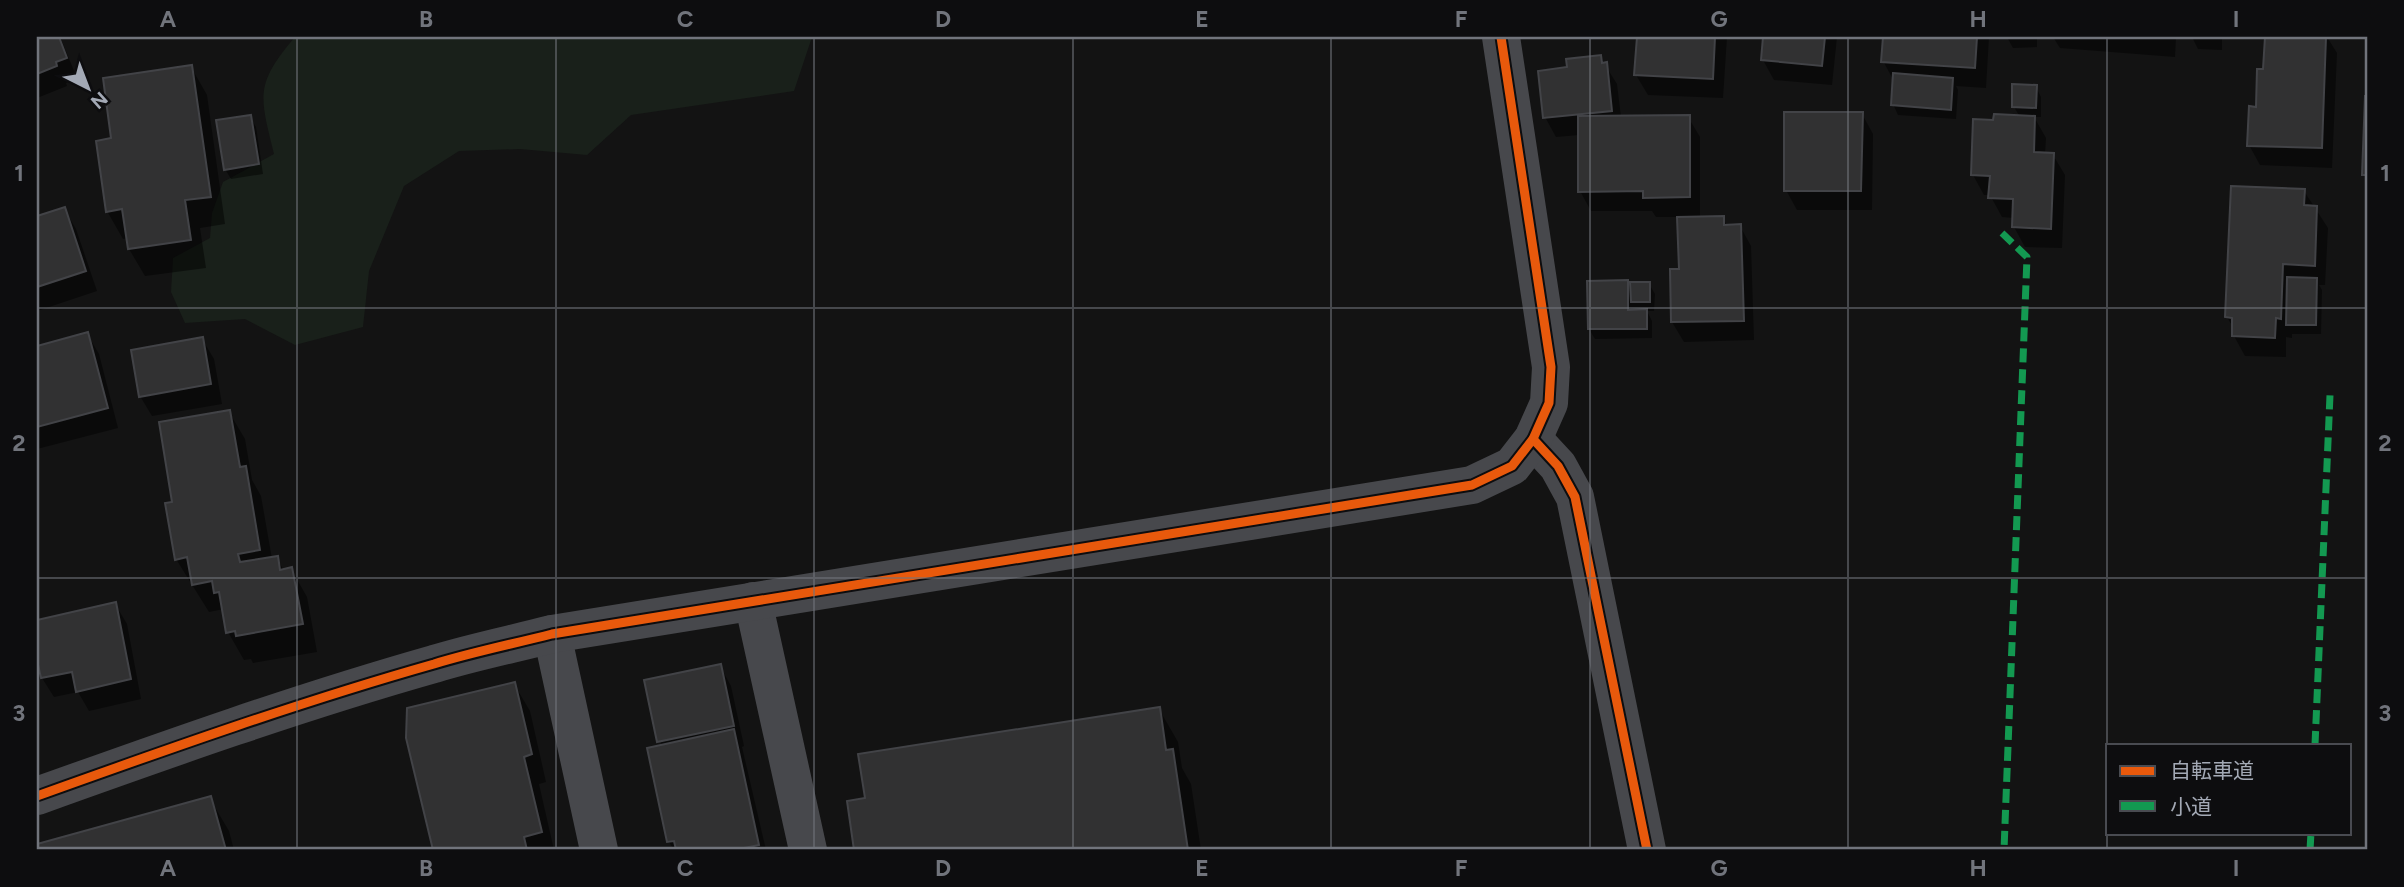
<svg xmlns="http://www.w3.org/2000/svg" width="2404" height="887" font-family="Figtree,'Noto Sans JP',sans-serif">
  <style>
    .green { fill: #19201a }
    .shadow { fill: #0007 }
    .building { fill: #313132; stroke: #424347; stroke-width: 2 }
    .lines { fill: none; stroke-linecap: round; stroke-linejoin: round }
    .minor { stroke: #47484c; stroke-width: 38 }
    .quiet { stroke: #139951; stroke-width: 7; stroke-dasharray: 14 7; stroke-linecap: butt }
    .cycleway-casing { stroke: #0d0d0f; stroke-width: 13 }
    .cycleway { stroke: #e8590c; stroke-width: 9 }
    .grid { fill: none; stroke: #71747c; stroke-width: 2; stroke-opacity: 0.55 }
    .neatline { fill: none; stroke: #71747c; stroke-width: 2.5 }
    .grid-label { font-size: 23px; text-anchor: middle; font-weight: bold; fill: #71747c }
  </style>
  <rect width="100%" height="100%" fill="#131313"/>
  <path class="green" d="M295 37H812L794 91 631 115 587 155 520 149 459 151 404 186 369 271 363 327 295 345 245 319 185 323 171 292 173 258 210 238 212 213 223 182 274 154C260 96 254 85 295 37Z"/>
  <g class="shadow">
    <path d="M37 37H60L77 78 66 83 67 86 37 98Z"/>
    <path d="M1638 37H1727L1723 98 1648 95 1636 75Z"/>
    <path d="M1765 37H1837L1832 85 1774 80 1763 60Z"/>
    <path d="M1885 37H1989L1986 88 1956 86 1958 90 1956 119 1898 115 1893 104 1894 81 1883 61Z"/>
    <path d="M2007 37H2037V47L2013 48Z"/>
    <path d="M2053 37H2176L2175 57 2060 48Z"/>
    <path d="M2192 37H2222V50L2198 49Z"/>
    <path d="M2267 37H2327L2337 53 2332 168 2260 165 2249 145 2265 71Z"/>
    <path d="M1600 57 1617 84 1621 117H1688L1700 137V218H1723L1727 226H1740L1751 246 1754 340 1684 342 1672 322 1680 271 1679 217H1656L1652 211H1591L1580 191 1579 135 1556 137 1545 117 1569 69Z"/>
    <path d="M191 67 207 95 225 224 200 228 206 268 145 276 129 249 128 238 123 239 107 211 113 140Z"/>
    <path d="M2036 87 2041 97V117H2034L2046 138 2045 154 2053 155 2065 175 2062 248 2025 247 2014 227V218L2002 217 1990 195H1984L1973 175 1995 122 2020 117 2014 107Z"/>
    <path d="M2367 98V180L2364 174Z"/>
    <path d="M1862 114 1873 134 1872 210H1797L1786 190Z"/>
    <path d="M250 117 256 127 263 174 231 179 225 169Z"/>
    <path d="M2304 191 2328 228 2325 285H2319L2322 290 2321 334H2292V338L2286 337V357L2245 356 2234 336V329L2227 317Z"/>
    <path d="M64 209 76 229 97 291 37 311V218Z"/>
    <path d="M1627 281 1632 290 1649 284 1655 294 1654 311H1647L1652 321V338L1595 339 1589 329Z"/>
    <path d="M87 334 99 354 118 428 37 449V348Z"/>
    <path d="M202 339 214 359 222 404 152 416 140 396Z"/>
    <path d="M229 412 245 439 252 480 261 496 272 559 277 558 284 571 291 569 307 597 317 652 253 663 251 659 244 660 228 632 224 609 209 612 176 559 174 504Z"/>
    <path d="M115 604 127 624 141 699 89 711 78 692 54 697 42 678 37 652V622Z"/>
    <path d="M720 666 731 686 744 746 742 747 766 850H674L669 842 662 747 646 681Z"/>
    <path d="M514 684 530 711 546 782 539 784 554 850H435L408 738Z"/>
    <path d="M1159 709 1178 742 1182 768 1191 784 1201 850H856L849 802 867 800Z"/>
    <path d="M210 799 229 831 234 850H37V846Z"/>
  </g>
  <g class="building">
    <path d="M37 37H59L67 58 56 62 57 66 37 74Z"/>
    <path d="M1637 37H1715L1713 79 1634 75Z"/>
    <path d="M1763 37H1825L1822 66 1761 60Z"/>
    <path d="M1883 37H1977L1975 68 1881 62Z"/>
    <path d="M2265 37H2326L2322 148 2247 146 2249 106 2256 107 2257 69H2263Z"/>
    <path d="M1601 55 1602 63 1607 62 1612 111 1543 118 1538 71 1567 67 1566 59Z"/>
    <path d="M192 65 211 197 185 200 191 240 128 249 122 209 106 212 96 141 111 138 103 78Z"/>
    <path d="M1893 73 1953 78 1951 110 1891 105Z"/>
    <path d="M2012 84 2037 85 2036 108 2012 107Z"/>
    <path d="M2365 96H2367V175H2362Z"/>
    <path d="M1784 112H1863L1861 191H1784Z"/>
    <path d="M1994 114 2035 116 2034 152 2054 153 2051 229 2012 227 2013 199 1988 198 1990 176 1971 175 1973 119 1993 120Z"/>
    <path d="M251 115 259 164 224 170 216 120Z"/>
    <path d="M1690 115V197L1643 198V191L1578 192V116Z"/>
    <path d="M2231 186 2305 189 2304 205 2317 206 2315 266 2283 264 2281 319 2276 318 2275 338 2232 336V318L2225 317Z"/>
    <path d="M65 207 86 271 37 287V216Z"/>
    <path d="M1724 216V225L1741 224 1744 321 1671 322 1670 269H1679L1677 217Z"/>
    <path d="M2287 277 2317 278 2316 325H2286Z"/>
    <path d="M1628 280V310L1647 309V329H1588L1587 281Z"/>
    <path d="M1630 282H1650V302H1631Z"/>
    <path d="M88 332 108 408 37 427V346Z"/>
    <path d="M203 337 211 384 139 397 131 350Z"/>
    <path d="M230 410 240 467 246 466 260 550 238 554 240 562 278 556 280 570 292 567 303 624 236 636 235 631 226 633 219 592 214 593 212 581 192 585 187 557 175 560 165 503 172 502 159 422Z"/>
    <path d="M116 602 131 679 76 692 72 672 41 678 37 660V620Z"/>
    <path d="M721 664 734 726 657 742 644 680Z"/>
    <path d="M515 682 532 754 524 757 542 832 524 837 527 850H433L406 738 407 708Z"/>
    <path d="M1160 707 1166 750 1173 749 1188 850H854L847 801 865 798 858 754Z"/>
    <path d="M734 729 759 845 734 850H676L674 841 667 842 647 748Z"/>
    <path d="M211 796 226 850H37V844Z"/>
  </g>
  <g class="lines">
    <g class="minor">
      <path d="M1533 439 1558 466 1575 497 1647 850"/>
      <path d="M753 601 808 850"/>
      <path d="M552 634 599 850"/>
      <path d="M37 796C168 749 300 702 434 664 473 652 513 644 552 634L1472 485 1512 466 1533 439 1549 403 1551 367 1501 37"/>
    </g>
    <g class="quiet">
      <path d="M2002 233 2027 257 2004 850"/>
      <path d="M2315 745 2330 395"/>
      <path d="M2310 850 2311 833"/>
    </g>
    <defs>
      <g id="cycleway">
        <path d="M1533 439 1558 466 1575 497 1647 850"/>
        <path d="M37 796C168 749 300 702 434 664 473 652 513 644 552 634L1472 485 1512 466 1533 439 1549 403 1551 367 1501 37"/>
      </g>
    </defs>
    <use href="#cycleway" class="cycleway-casing"/>
    <use href="#cycleway" class="cycleway"/>
  </g>
  <path class="grid" d="M297 37V850M556 37V850M814 37V850M1073 37V850M1331 37V850M1590 37V850M1848 37V850M2107 37V850M37 308H2367M37 578H2367"/>
  <rect width="2404" height="887" fill="none" stroke="#0d0d0f" stroke-width="77"/>
  <rect x="2106" y="744" width="245" height="91" fill="#0d0d0f" stroke="#494b51" stroke-width="2"/>
  <rect x="2120" y="766" width="35" height="10" fill="#e8590c" stroke="#494b51" stroke-width="2"/>
  <text x="2170" y="778" font-size="21" fill="#a3a9b5">自転車道</text>
  <rect x="2120" y="801" width="35" height="10" fill="#139951" stroke="#494b51" stroke-width="2"/>
  <text x="2170" y="814" font-size="21" fill="#a3a9b5">小道</text>
  <g transform="translate(88 88) rotate(138)" stroke="#0d0d0f" stroke-width="5" paint-order="stroke">
  <path d="M0-5L12 26L0 18L-12 26Z" fill="#a3a9b5"/>
  <text y="-10" font-size="19" font-weight="bold" text-anchor="middle" fill="#a3a9b5">N</text>
  </g>
  <rect x="38" y="38" width="2328" height="810" class="neatline"/>
  <g class="grid-label">
    <text x="168" y="27">A</text>
    <text x="426" y="27">B</text>
    <text x="685" y="27">C</text>
    <text x="943" y="27">D</text>
    <text x="1202" y="27">E</text>
    <text x="1461" y="27">F</text>
    <text x="1719" y="27">G</text>
    <text x="1978" y="27">H</text>
    <text x="2236" y="27">I</text>
    <text x="19" y="181">1</text>
    <text x="2385" y="181">1</text>
    <text x="19" y="451">2</text>
    <text x="2385" y="451">2</text>
    <text x="19" y="721">3</text>
    <text x="2385" y="721">3</text>
    <text x="168" y="876">A</text>
    <text x="426" y="876">B</text>
    <text x="685" y="876">C</text>
    <text x="943" y="876">D</text>
    <text x="1202" y="876">E</text>
    <text x="1461" y="876">F</text>
    <text x="1719" y="876">G</text>
    <text x="1978" y="876">H</text>
    <text x="2236" y="876">I</text>
  </g>
</svg>
